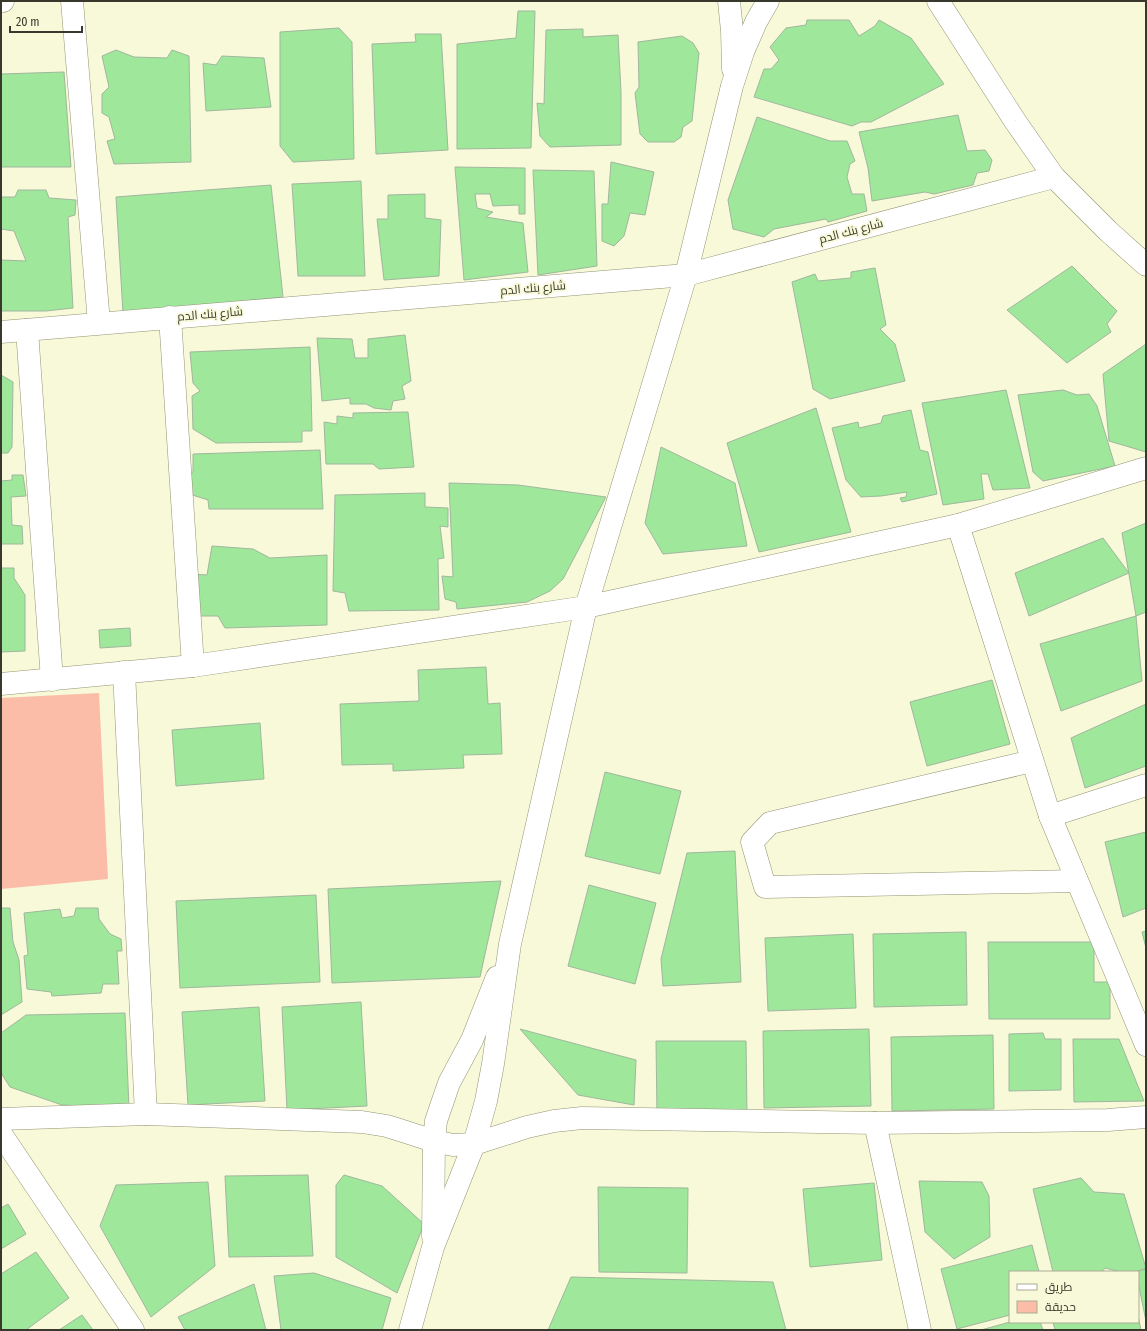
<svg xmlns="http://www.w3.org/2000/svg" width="1147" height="1331" font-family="'Fira Sans Condensed',Cairo,sans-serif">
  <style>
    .green { fill: #fbbda7 }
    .building { fill: #9ee79b; stroke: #a0b79e }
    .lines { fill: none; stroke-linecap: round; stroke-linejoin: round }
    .minor-casing { stroke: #939475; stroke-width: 23 }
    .minor { stroke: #fff; stroke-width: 22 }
    .labels { text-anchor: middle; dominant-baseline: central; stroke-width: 3.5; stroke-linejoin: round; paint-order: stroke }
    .street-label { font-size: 12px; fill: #38392c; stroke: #f8f9d8 }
  </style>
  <rect width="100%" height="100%" fill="#f8f9d8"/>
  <path class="green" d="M99 693 108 879 1 889V698Z"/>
  <g class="building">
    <path d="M518 11H535L531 148 457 149V44L516 38Z"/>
    <path d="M807 20H849L859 36 875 26 879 20 911 38 944 84 871 122H861L852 126 754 97 764 69H771L779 60 770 47 786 28 806 25Z"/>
    <path d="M339 28 352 42 354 159 293 162 280 146V32Z"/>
    <path d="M583 29V37L618 35 621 92V145L550 147 540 136 537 103 544 104 546 30Z"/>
    <path d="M415 34H441L448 150 376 154 372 44 416 42Z"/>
    <path d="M682 36 693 43 699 53 692 121 683 127 681 137 674 142H648L640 134 635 93 639 87 638 42Z"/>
    <path d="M116 50 134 57 167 58 172 50 189 56 191 162 114 164 107 141 115 139 109 117 102 113V94L109 87 102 56Z"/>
    <path d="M222 56 264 58 271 107 206 111 203 63 216 65Z"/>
    <path d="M64 72 71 167H1V74Z"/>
    <path d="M958 115 967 151 985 150 992 160 989 171 977 173 973 185 934 194 925 192 872 201 868 168 859 132Z"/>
    <path d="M757 117 830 141H847L855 161 850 164 847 177 852 194H864L867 211 828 222 826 219 774 229 764 237 733 229 728 200Z"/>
    <path d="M611 162 654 172 645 215 630 213 624 236 614 246 602 241V204H608Z"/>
    <path d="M455 167 525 168V214H519V205L493 206 490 194H475L477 208 493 212 486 217 523 223 528 272 464 280Z"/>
    <path d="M533 170 594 171 597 266 538 275Z"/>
    <path d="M361 181 365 276H298L292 184Z"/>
    <path d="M271 185 283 297 123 313 116 197Z"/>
    <path d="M18 190H46L49 198 76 200 75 215 68 217 73 308 46 311H1V260L26 261 14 231 1 229V197H15Z"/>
    <path d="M425 194V218L441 220 439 276 384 280 377 219H388V195Z"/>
    <path d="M1072 266 1117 311 1107 324 1111 332 1067 363 1007 310Z"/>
    <path d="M875 268 886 325 880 329 895 344 905 381 830 399 813 389 792 282 815 274 818 281 851 278V272Z"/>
    <path d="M405 335 411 381 402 386 405 399 393 401 391 410 374 408 366 404H350V398L322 401 317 338 352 339 355 358H368V339Z"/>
    <path d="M1146 344V452L1109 441 1103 374Z"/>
    <path d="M310 347 312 431H302V442L216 443 193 429 192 396 200 391 193 383 190 352Z"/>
    <path d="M1 375 13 382 12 447 8 453H1Z"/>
    <path d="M1006 390 1030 488 993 490 988 474H981L984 499 943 505 922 403Z"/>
    <path d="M1063 390 1077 395 1089 394 1097 406 1115 466 1043 481 1033 472 1018 395Z"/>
    <path d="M816 408 851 532 759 552 727 443Z"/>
    <path d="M911 410 920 450 928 452 937 494 902 502 900 498 906 497 907 492 881 496 861 497 846 480 832 428 858 422 859 428 881 423 883 416Z"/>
    <path d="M408 412 414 467 379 469 373 464H326L324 422 337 424V416L353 418V413Z"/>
    <path d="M661 447 735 483 747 546 663 554 645 523Z"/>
    <path d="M320 450 323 509H209L208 500 186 493V475L193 472V454Z"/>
    <path d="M12 475H23L26 496 11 497 12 525 22 526 23 544H1V481L12 480Z"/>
    <path d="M449 483 518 485 606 497 563 579 550 591 527 602 457 609 456 602 445 599 442 576 453 577Z"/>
    <path d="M425 493V507L448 508V527L440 526 444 558 438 559 439 610 349 611 345 593 333 591 335 495Z"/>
    <path d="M1146 523V612L1136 616 1122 533Z"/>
    <path d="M1103 538 1129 573 1029 616 1015 573Z"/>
    <path d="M212 546 253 549 270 558 327 555V625L225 628 218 616H194L190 574 207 575Z"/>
    <path d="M1 568H14V578L25 595V651L1 652Z"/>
    <path d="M1136 616 1142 681 1061 711 1040 644Z"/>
    <path d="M130 628 131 646 100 648 99 630Z"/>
    <path d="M486 667 488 704 500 703 502 754 463 755 464 768 393 771V764L342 765 340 704 419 701 418 670Z"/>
    <path d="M992 680 1010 744 927 766 910 702Z"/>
    <path d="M1146 704V766L1085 788 1071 738Z"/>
    <path d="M260 723 264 779 176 786 172 730Z"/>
    <path d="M605 772 681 791 660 874 585 856Z"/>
    <path d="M1146 832V908L1123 917 1105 842Z"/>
    <path d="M735 851 741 982 663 986 661 959 687 853Z"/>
    <path d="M501 881 480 977 332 983 328 889Z"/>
    <path d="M589 885 656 903 635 984 568 966Z"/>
    <path d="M316 895 320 982 180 988 176 901Z"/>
    <path d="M1 908H10L13 942 19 960 22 1002 1 1015Z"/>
    <path d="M76 908H98L99 919 110 934 121 939 122 951H117L119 984H103L101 993 52 996 51 992 27 989 24 956 28 955 24 913 60 909 62 918 74 916Z"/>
    <path d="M1146 931V948L1142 932Z"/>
    <path d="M966 932 967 1005 874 1007 873 934Z"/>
    <path d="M853 934 856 1008 768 1011 765 938Z"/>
    <path d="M988 942H1094V982H1110V1019H989Z"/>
    <path d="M361 1002 367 1106 287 1110 282 1007Z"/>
    <path d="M259 1007 265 1101 188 1105 182 1012Z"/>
    <path d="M125 1013 129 1108 62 1105 10 1087 1 1073V1033L26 1015Z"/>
    <path d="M520 1029 636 1060 634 1105 578 1095Z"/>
    <path d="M869 1029 871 1106 764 1108 763 1031Z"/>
    <path d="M1043 1033 1045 1039H1061V1090L1009 1091V1034Z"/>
    <path d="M993 1035 994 1109 892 1111 891 1037Z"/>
    <path d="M1073 1039H1119L1144 1101 1074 1102Z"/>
    <path d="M656 1041H746L747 1114 657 1115Z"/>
    <path d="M308 1175 313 1256 229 1257 225 1176Z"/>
    <path d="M344 1175 382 1186 424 1224 397 1293 336 1257V1185Z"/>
    <path d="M1081 1178 1094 1192 1124 1194 1146 1268 1135 1272H1121L1105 1268 1102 1272H1053L1033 1189Z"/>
    <path d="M919 1181 982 1182 989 1196 990 1237 954 1259 925 1232Z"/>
    <path d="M208 1182 215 1266 151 1317 100 1226 116 1185Z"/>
    <path d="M874 1183 882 1260 810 1267 803 1189Z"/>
    <path d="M598 1187 688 1188 687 1273 599 1272Z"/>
    <path d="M8 1204 26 1234 1 1249V1208Z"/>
    <path d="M1032 1245 1039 1272H1010V1315L957 1329 941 1269Z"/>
    <path d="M36 1252 69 1298 26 1330H1V1274Z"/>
    <path d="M1146 1269V1321L1138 1282V1272H1136Z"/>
    <path d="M314 1273 391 1298 382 1330H281L274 1276Z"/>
    <path d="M571 1277 773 1282 786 1330H548Z"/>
    <path d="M254 1284 266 1330H185L178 1317Z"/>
    <path d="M82 1315 93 1330H59Z"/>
    <path d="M1138 1316 1141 1330H1055L1053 1322H1138Z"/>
    <path d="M1010 1322H1040L1043 1330H981Z"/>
  </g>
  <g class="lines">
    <defs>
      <g id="minor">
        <path d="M1 1H3"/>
        <path d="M72 1 99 323"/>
        <path d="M729 1 732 31 733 69"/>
        <path d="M938 1 1015 121 1054 177 1108 231 1146 265"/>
        <path d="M170 317 193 666"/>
        <path d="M27 330 52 680"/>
        <path d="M1 332 686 275 1054 177"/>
        <path d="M958 525 1050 816 1146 1045"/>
        <path d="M124 672 146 1114"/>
        <path d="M1 684 193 666 586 607 958 525 1146 468"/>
        <path d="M1032 761 770 823 752 842 765 887 1076 881"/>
        <path d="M1050 816 1146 785"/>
        <path d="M1 1119 146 1114 362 1122 387 1126 434 1141 453 1145 474 1144 527 1127 554 1121 582 1118 875 1123 1108 1120 1146 1117"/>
        <path d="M875 1123 920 1330"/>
        <path d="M1 1134 133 1330"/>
        <path d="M433 1236 434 1141 436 1121 449 1083 472 1040 497 977"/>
        <path d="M410 1330 433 1247 474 1144 486 1101 493 1064 510 944 586 607 686 275 732 86 743 52 756 22 768 1"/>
      </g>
    </defs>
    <use href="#minor" class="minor-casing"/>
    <use href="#minor" class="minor"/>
  </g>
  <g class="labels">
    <g class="street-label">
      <text transform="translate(851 231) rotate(-15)">شارع بنك الدم</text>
      <text transform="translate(533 288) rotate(-5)">شارع بنك الدم</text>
      <text transform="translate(210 314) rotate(-5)">شارع بنك الدم</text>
    </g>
  </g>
  <rect width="1147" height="1331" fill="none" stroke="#38392c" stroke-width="4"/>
  <rect x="1009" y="1271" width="130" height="52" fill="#f8f9d8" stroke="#abac93"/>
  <rect x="1017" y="1284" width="20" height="6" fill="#ffffff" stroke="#abac93"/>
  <text x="1045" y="1291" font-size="12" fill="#38392c">طريق</text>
  <rect x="1017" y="1301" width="20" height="12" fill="#fbbda7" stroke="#abac93"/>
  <text x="1045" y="1311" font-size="12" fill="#38392c">حديقة</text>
  <path d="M10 26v6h72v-6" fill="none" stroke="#38392c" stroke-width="2"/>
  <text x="16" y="26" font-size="12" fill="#38392c" stroke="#f8f9d8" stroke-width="3" paint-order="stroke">20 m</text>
</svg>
